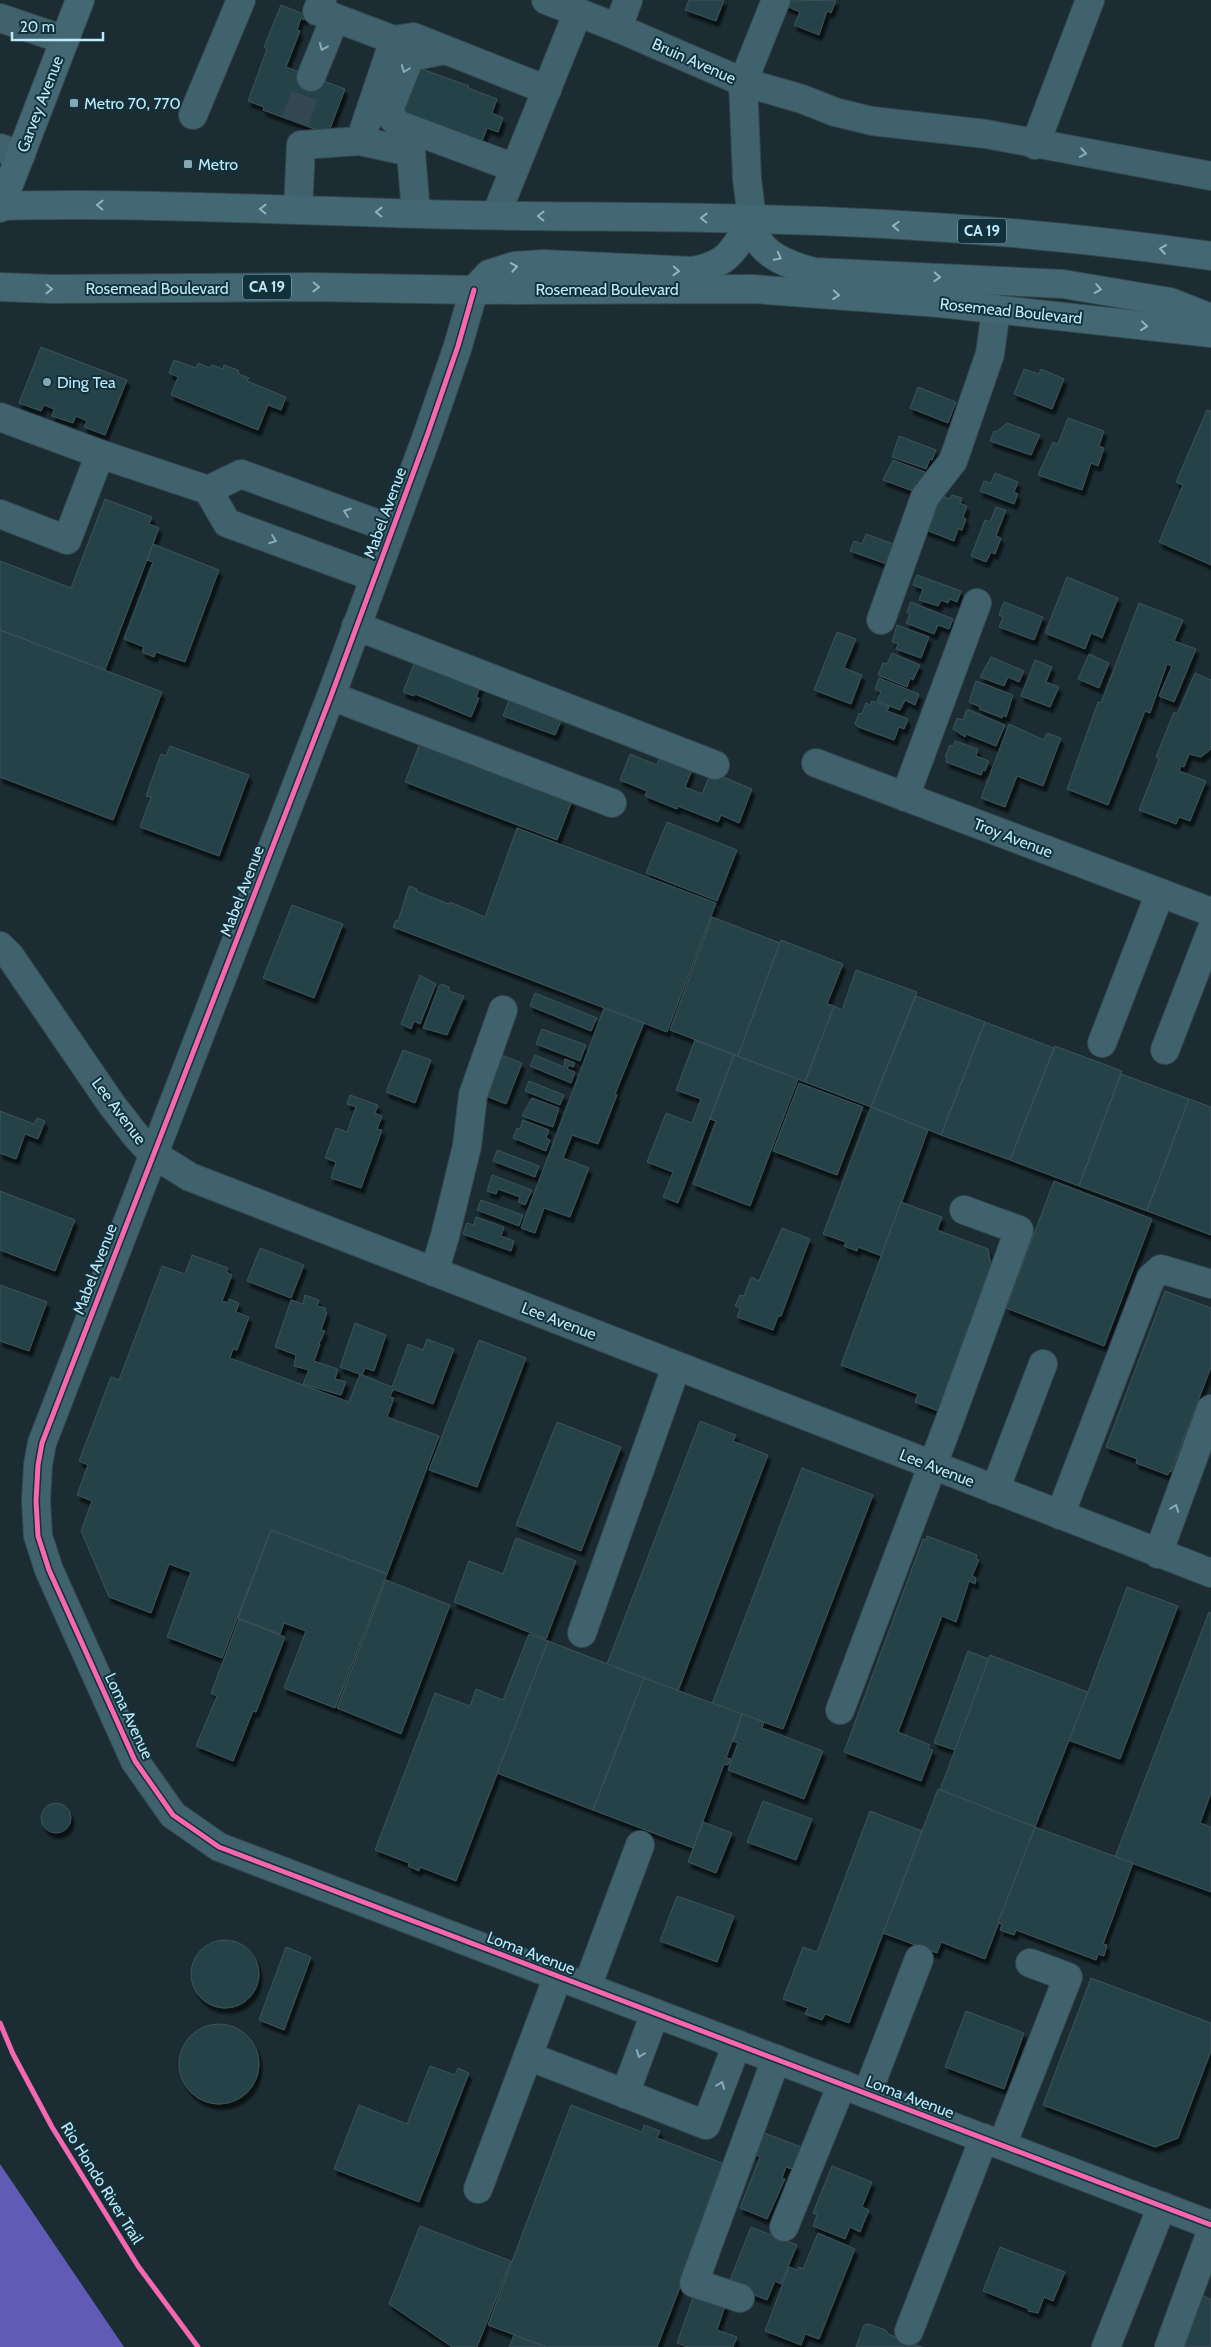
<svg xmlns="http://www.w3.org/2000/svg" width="1211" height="2347" font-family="Cabin,sans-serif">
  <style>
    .water { fill: #605bb5 }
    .building { fill: #284249; stroke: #3c535a; filter: url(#shadow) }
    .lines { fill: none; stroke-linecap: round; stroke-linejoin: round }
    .minor-tunnel { stroke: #334850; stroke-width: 28; stroke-dasharray: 28 14; stroke-linecap: butt }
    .minor-casing { stroke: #34474e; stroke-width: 30 }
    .major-casing { stroke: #34474e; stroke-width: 30 }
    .minor { stroke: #40626d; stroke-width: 28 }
    .major { stroke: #436873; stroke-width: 28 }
    .cycleway-casing { stroke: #12313b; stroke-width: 8 }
    .cycleway { stroke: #f766af; stroke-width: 5 }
    .oneway { stroke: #85adbb }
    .oneway2 { stroke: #8db6c5 }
    .poi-dot { fill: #85a8b5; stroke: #12313b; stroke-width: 2 }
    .labels { text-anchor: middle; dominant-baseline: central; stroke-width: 4; stroke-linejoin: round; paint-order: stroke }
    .shield { fill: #12313b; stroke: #8ab2c1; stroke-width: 1 }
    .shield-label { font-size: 15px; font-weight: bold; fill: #beeafb }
    .street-label { font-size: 16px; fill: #beeafb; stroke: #12313b }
    .poi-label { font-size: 16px; fill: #beeafb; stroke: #12313b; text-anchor: start }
  </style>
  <defs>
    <filter id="shadow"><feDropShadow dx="3" dy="5.5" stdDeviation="1" flood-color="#0009"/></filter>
  </defs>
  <rect width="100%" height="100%" fill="#1b2c32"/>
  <path class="water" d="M0 2164 124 2347H0Z"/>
  <g class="building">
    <path d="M689 0H724L716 21 685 10Z"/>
    <path d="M789 0 791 1 836 0 831 13 827 11 819 35 794 25 800 12 784 5Z"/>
    <path d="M281 5 306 15 304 20 301 18 297 30 300 31 286 67 345 89 328 134 263 110 264 107 248 101 267 49 264 47Z"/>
    <path d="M419 68 469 86 468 88 497 99 492 113 503 118 498 132 487 128 481 144 401 113Z"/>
    <path d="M41 347 127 380 105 435 84 427 87 421 76 416 73 423 52 416 54 409 44 405 41 411 19 403Z"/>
    <path d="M174 360 196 368 198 363 210 368 212 365 223 369 224 365 238 370 239 374 249 378 247 381 286 397 281 410 268 405 258 430 171 395 178 377 169 373Z"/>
    <path d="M1024 369 1039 374 1041 369 1064 379 1052 409 1014 394Z"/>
    <path d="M918 387 956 402 948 423 910 408Z"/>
    <path d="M1207 410 1211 411V565L1159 542 1183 485 1176 482Z"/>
    <path d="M1068 418 1104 431 1099 446 1104 448 1098 466 1091 463 1082 490 1038 475 1053 442 1058 444Z"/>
    <path d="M1007 423 1040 435 1031 455 990 441 994 431 996 432Z"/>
    <path d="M899 436 936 450 932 460 930 459 926 469 892 457Z"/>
    <path d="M893 460 925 472 921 483 916 481 913 491 883 480Z"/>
    <path d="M995 473 1018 482 1014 492 1018 494 1014 504 980 491 984 481 991 483Z"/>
    <path d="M934 493 950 499 952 495 962 498 960 503 967 506 963 517 966 519 962 530 958 529 954 541 921 528Z"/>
    <path d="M105 499 152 517 149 524 159 528 105 670 0 630V561L71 588Z"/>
    <path d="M996 507 1006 510 996 536 1001 538 995 554 991 552 986 562 971 556 985 520 990 522Z"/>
    <path d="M866 534 899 546 892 566 850 551 854 541 862 544Z"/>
    <path d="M153 544 219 570 185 662 156 652 154 657 142 652 144 647 124 639 153 562 147 560Z"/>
    <path d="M917 575 961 591 957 602 950 599 948 603 941 600 938 606 919 600 923 589 913 585Z"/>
    <path d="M1067 577 1118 598 1102 638 1091 633 1085 649 1045 633Z"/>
    <path d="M911 602 953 619 949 629 938 625 934 634 906 623 910 614 907 612Z"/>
    <path d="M1004 602 1043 617 1034 640 999 627 1003 617 999 615Z"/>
    <path d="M1139 603 1183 620 1174 641 1196 649 1174 702 1159 696 1172 666 1167 664 1150 713 1145 711 1108 805 1067 789 1098 702 1101 703Z"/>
    <path d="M897 625 929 637 921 658 896 649 898 644 892 642Z"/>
    <path d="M0 630 162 692 113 820 0 777Z"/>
    <path d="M837 632 856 639 844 668 862 675 851 704 814 690Z"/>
    <path d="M892 653 920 665 913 680 910 678 907 687 878 675 883 663 887 664Z"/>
    <path d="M1089 654 1109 663 1099 688 1078 679Z"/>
    <path d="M991 657 1024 671 1019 682 1008 677 1004 686 980 677Z"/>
    <path d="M416 659 481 685 476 697 479 698 471 717 415 694 414 696 403 692Z"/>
    <path d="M1035 660 1052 667 1046 682 1059 687 1050 707 1021 696Z"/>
    <path d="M1195 673 1211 680V749L1201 757 1189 754 1184 767 1181 766 1179 771 1206 781 1190 821 1179 817 1176 824 1139 810 1159 759 1156 757 1174 712 1177 714Z"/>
    <path d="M879 678 919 694 915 705 905 700 900 710 877 701 881 692 875 689Z"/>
    <path d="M976 681 1013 695 1006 717 1003 715 1002 718 979 709 980 707 969 702Z"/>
    <path d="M513 690 559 708 555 719 561 721 555 735 503 716Z"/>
    <path d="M872 701 889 707 887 711 908 719 904 729 899 727 894 740 858 727 855 724 859 713 862 714 866 703 870 705Z"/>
    <path d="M967 709 1005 725 996 746 966 734 965 737 953 729 957 718 963 720Z"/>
    <path d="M1009 724 1044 740 1047 733 1061 738 1043 786 1017 776 1005 807 981 798Z"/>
    <path d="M955 741 978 749 976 756 989 761 985 771 983 770 981 775 946 762 947 757H945L950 745 953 747Z"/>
    <path d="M420 743 572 801 557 840 405 782Z"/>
    <path d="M170 746 249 775 219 856 140 827 151 797 146 796 161 754 166 756Z"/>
    <path d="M630 754 657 765 660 757 692 770 685 787 702 794 711 772 752 789 739 823 721 815 718 822 678 806 677 809 645 796 647 791 620 780Z"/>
    <path d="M667 822 737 850 717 901 646 873Z"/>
    <path d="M517 828 716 903 667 1032 393 927 396 920 398 921 409 886 417 889 416 891 449 904 450 902 485 917Z"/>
    <path d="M292 905 343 924 314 998 263 978Z"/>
    <path d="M712 917 780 943 738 1056 670 1030Z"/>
    <path d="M781 940 843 964 827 1004 834 1006 805 1082 738 1056Z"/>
    <path d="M856 970 917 992 871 1107 805 1082 834 1006 842 1010Z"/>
    <path d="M420 975 436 984 420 1024 414 1021 411 1029 401 1024Z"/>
    <path d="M442 984 449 987V991L464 996 447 1035 423 1028 439 986Z"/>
    <path d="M535 993 597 1018 591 1031 530 1006Z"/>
    <path d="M916 996 985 1022 941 1135 871 1107Z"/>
    <path d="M604 1008 644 1023 615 1094 617 1095 598 1144 572 1135 563 1158 589 1168 570 1217 544 1208 535 1233 521 1228Z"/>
    <path d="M985 1022 1054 1048 1010 1160 941 1135Z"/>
    <path d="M542 1029 586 1045 580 1061 536 1044Z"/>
    <path d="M695 1040 734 1055 678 1203 663 1197 673 1172 647 1162 666 1113 692 1123 701 1099 676 1090Z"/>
    <path d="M1055 1046 1122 1071 1079 1186 1010 1160Z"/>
    <path d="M403 1050 431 1060 415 1103 386 1092Z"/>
    <path d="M496 1053 522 1063 506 1104 481 1094Z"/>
    <path d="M535 1055 564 1067 565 1059 575 1063 573 1067 569 1065 567 1069 575 1072 571 1083 530 1066Z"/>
    <path d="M734 1055 798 1079 750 1206 693 1184 716 1121 710 1119Z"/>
    <path d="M1121 1074 1189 1099 1147 1211 1079 1186Z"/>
    <path d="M529 1081 564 1095 560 1105 525 1091Z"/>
    <path d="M799 1083 863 1107 837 1175 773 1151Z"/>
    <path d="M350 1095 378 1105 375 1113 382 1116 377 1129 382 1130 361 1188 331 1178 336 1162 325 1158 336 1128 347 1132 356 1107 347 1104Z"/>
    <path d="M532 1098 559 1108 553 1127 522 1116Z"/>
    <path d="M1189 1099 1211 1107V1235L1147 1211Z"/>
    <path d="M871 1107 928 1130 882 1256 858 1247 857 1251 844 1246 846 1242 823 1234Z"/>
    <path d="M0 1111 34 1124 37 1118 45 1121 38 1139 25 1134 16 1159 0 1153Z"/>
    <path d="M523 1120 549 1130 546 1138 550 1140 546 1151 513 1138 517 1128 520 1129Z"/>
    <path d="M497 1150 539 1166 535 1177 493 1161Z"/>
    <path d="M492 1175 532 1190 525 1205 518 1202 520 1197 498 1189 496 1194 487 1191Z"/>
    <path d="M1054 1181 1152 1219 1104 1346 1006 1308Z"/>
    <path d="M0 1191 75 1220 55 1271 0 1250Z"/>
    <path d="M481 1200 523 1215 519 1226 477 1210Z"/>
    <path d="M901 1202 942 1217 937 1230 988 1249 993 1273 941 1412 915 1402 918 1394 841 1365Z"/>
    <path d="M476 1217 504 1227 501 1236 514 1241 511 1251 463 1234 467 1223 474 1225Z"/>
    <path d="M782 1228 810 1239 781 1316H778L773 1330 737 1317 740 1308 735 1306 740 1295 744 1296 751 1277 759 1281Z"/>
    <path d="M260 1248 304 1265 291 1298 247 1281Z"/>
    <path d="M192 1255 228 1268 226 1272 232 1275 222 1301 228 1303 229 1299 239 1303 236 1312 249 1317 237 1350 233 1349 230 1358 349 1402 360 1374 392 1387 408 1344 423 1350 427 1339 454 1349 433 1404 393 1389 390 1397 394 1398 387 1417 439 1436 387 1574 271 1530 222 1658 167 1637 191 1572 169 1564 151 1613 109 1597 81 1531 92 1501 77 1495 88 1465 79 1461 111 1377 119 1380 162 1266 185 1274Z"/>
    <path d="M0 1285 47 1302 29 1351 0 1341Z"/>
    <path d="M1165 1291 1211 1308V1367L1171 1472 1169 1471 1168 1475 1136 1463 1137 1459 1106 1447Z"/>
    <path d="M305 1295 319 1300 317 1306 325 1308V1311L327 1313 321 1330 325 1331 320 1342 318 1343 320 1344 314 1361 338 1369 335 1379 346 1382 341 1395 303 1384 309 1370 294 1366 296 1355 275 1347 291 1300 303 1304Z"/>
    <path d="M355 1323 386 1335 374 1371 365 1368 362 1375 340 1367Z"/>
    <path d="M479 1340 526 1358 477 1487 429 1470Z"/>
    <path d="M700 1421 736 1435 733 1441 768 1455 678 1691 607 1664Z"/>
    <path d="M557 1422 621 1447 581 1551 516 1525Z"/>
    <path d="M802 1468 873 1495 783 1729 712 1704Z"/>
    <path d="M271 1530 387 1574 335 1708 284 1688 306 1631 284 1623 280 1634 238 1618Z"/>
    <path d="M927 1536 977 1555 976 1559 979 1560 972 1576 976 1578 975 1584 969 1581 956 1622 942 1616 898 1732 930 1745 928 1748 933 1750 921 1781 844 1752 923 1539 926 1540Z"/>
    <path d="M516 1538 576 1561 546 1639 454 1602 469 1561 503 1574Z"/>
    <path d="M386 1580 450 1605 401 1734 337 1708Z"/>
    <path d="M1127 1587 1178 1606 1120 1759 1068 1740 1088 1692Z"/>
    <path d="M1209 1612 1211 1613V1793L1200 1823 1211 1827V1892L1115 1857Z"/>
    <path d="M239 1619 285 1637 256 1712 253 1711 233 1761 196 1746 217 1696 211 1693Z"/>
    <path d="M529 1634 548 1641 456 1881 420 1867 419 1871 408 1866 409 1863 375 1850 435 1693 470 1706 476 1689 503 1700Z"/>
    <path d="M548 1641 644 1678 593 1810 497 1773Z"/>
    <path d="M968 1651 989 1659 955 1750 934 1743Z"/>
    <path d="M990 1655 1088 1692 1035 1827 940 1790Z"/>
    <path d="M644 1678 742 1714 726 1758 731 1759 728 1765 724 1764 693 1848 593 1810Z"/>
    <path d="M742 1714 764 1722 762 1728 823 1751 804 1799 728 1770 738 1743 733 1741Z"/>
    <path d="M938 1789 1035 1827 985 1959 941 1942 937 1953 883 1933Z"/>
    <path d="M763 1801 812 1819 796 1860 747 1842Z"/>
    <circle cx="56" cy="1818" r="15"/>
    <path d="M870 1811 922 1831 849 2023 825 2014 822 2020 805 2014 808 2008 783 1999 803 1947 817 1952Z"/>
    <path d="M703 1822 732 1833 716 1873 688 1862Z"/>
    <path d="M1035 1827 1133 1863 1103 1944 1107 1945 1104 1956 1098 1954 1096 1960 1016 1930 1014 1935 1000 1930 1002 1924 998 1923Z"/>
    <path d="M677 1896 734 1916 717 1962 660 1941Z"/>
    <circle cx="225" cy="1974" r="34"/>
    <path d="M286 1947 311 1957 284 2030 259 2020Z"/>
    <path d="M1091 1978 1211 2023V2051L1178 2138 1155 2147 1043 2105Z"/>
    <path d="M966 2011 1024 2033 1004 2089 945 2067Z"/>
    <circle cx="219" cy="2064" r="40"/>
    <path d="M430 2066 455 2075 458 2068 469 2073 419 2202 334 2169 359 2105 407 2124Z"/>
    <path d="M571 2105 642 2132 644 2125 660 2131 657 2138 727 2165 657 2347H546L488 2325Z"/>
    <path d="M762 2132 804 2148 795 2170 786 2167 782 2178 785 2179 767 2219 740 2208 760 2157 753 2154Z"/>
    <path d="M832 2166 872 2182 862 2207 869 2210 860 2232 850 2227 845 2239 813 2226 817 2215 813 2213Z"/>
    <path d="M420 2226 511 2261 477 2347H452L389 2304Z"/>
    <path d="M751 2227 797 2245 781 2284 775 2281 767 2300 728 2285Z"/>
    <path d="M818 2233 855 2249 819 2339 805 2334 801 2345 765 2331 789 2267 798 2270 799 2267 803 2269Z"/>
    <path d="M1000 2247 1065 2272 1053 2301 1044 2297 1038 2313 1028 2311 1029 2309 983 2291Z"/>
    <path d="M696 2289 727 2300 717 2330 737 2337 733 2347H687L677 2343Z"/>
    <path d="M1201 2295 1211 2299V2347H1182Z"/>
    <path d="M868 2324 886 2330 888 2334 922 2347H856L864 2325Z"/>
    <path d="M514 2335 546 2347H509Z"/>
  </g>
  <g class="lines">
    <path class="minor-tunnel" d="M295 122 311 77"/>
    <defs>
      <g id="minor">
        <path d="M322 0 317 11 394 40 413 37 547 90"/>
        <path d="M546 0 618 28 743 82 802 99 835 112 872 121 986 134 1211 176"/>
        <path d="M0 18 65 40"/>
        <path d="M618 28 628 0"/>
        <path d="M445 50 410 57 388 113 399 125 515 168"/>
        <path d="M311 77 335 18"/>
        <path d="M193 115 241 0"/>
        <path d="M360 141 411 152 416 213"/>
        <path d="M1035 145 1090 0"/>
        <path d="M0 148 21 155"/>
        <path d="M298 210 301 145 360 141 394 40"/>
        <path d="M496 215 578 12"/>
        <path d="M752 219 747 179 743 82 776 0"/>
        <path d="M474 290 458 346 428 433 331 696 42 1443 38 1465 36 1501 38 1536 49 1570 135 1761 173 1815 219 1847 1211 2225"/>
        <path d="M0 417 100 454"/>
        <path d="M208 490 241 474 392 529"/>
        <path d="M0 514 67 540 100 454 208 490 227 523 374 577"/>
        <path d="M881 620 925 497 953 461 990 354 996 309"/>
        <path d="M356 626 715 765"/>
        <path d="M331 696 612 803"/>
        <path d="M816 763 1211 912"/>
        <path d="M905 797 977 603"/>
        <path d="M0 946 10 956 112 1105 137 1137 153 1154 190 1177 1211 1573"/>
        <path d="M1102 1043 1160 893"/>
        <path d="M1165 1050 1211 931"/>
        <path d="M434 1272 445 1236 467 1146 473 1095 503 1010"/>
        <path d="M995 1490 1043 1364"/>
        <path d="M1060 1515 1151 1278 1161 1269 1211 1284"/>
        <path d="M1158 1554 1211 1409"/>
        <path d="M582 1633 676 1367"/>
        <path d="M840 1710 949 1422 1019 1230 964 1210"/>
        <path d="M587 1987 640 1845"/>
        <path d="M528 2056 706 2125 737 2044"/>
        <path d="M625 2094 655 2013"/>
        <path d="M867 2094 919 1959"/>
        <path d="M1002 2145 1068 1977 1030 1963"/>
        <path d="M478 2189 558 1976"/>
        <path d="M784 2227 842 2084"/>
        <path d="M740 2298 694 2283 776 2059"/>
        <path d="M909 2331 984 2138"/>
        <path d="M1106 2347 1162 2206"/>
        <path d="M1169 2347 1211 2232"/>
      </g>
      <g id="major">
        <path d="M0 206C156 202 313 212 469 215 563 217 656 216 750 219 904 222 1058 234 1211 256"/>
        <path d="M0 208 80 0"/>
        <path d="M752 219C754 225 754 233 757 238 766 257 795 267 814 272L1063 284 1170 302 1211 318"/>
        <path d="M0 287 53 289 311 287 474 290 753 289 939 303 1211 333"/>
        <path d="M474 290 489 274 514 266 543 264 693 271C731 263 734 249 752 219"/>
      </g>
    </defs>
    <use href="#minor" class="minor-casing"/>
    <use href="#major" class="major-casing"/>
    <use href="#minor" class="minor"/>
    <use href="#major" class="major"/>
    <defs>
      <g id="cycleway">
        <path d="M474 290 458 346 428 433 331 696 42 1443 38 1465 36 1501 38 1536 49 1570 135 1761 173 1815 219 1847 1211 2225"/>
        <path d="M0 2023 13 2054 52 2127 138 2266 198 2347"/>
      </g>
    </defs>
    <use href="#cycleway" class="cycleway-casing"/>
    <use href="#cycleway" class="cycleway"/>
  </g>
  <defs><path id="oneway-chevron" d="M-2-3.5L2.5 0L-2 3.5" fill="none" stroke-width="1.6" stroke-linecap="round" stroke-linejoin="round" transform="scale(1.25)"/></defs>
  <g class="oneway">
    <use href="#oneway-chevron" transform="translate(323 47) rotate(112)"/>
    <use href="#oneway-chevron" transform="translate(405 69) rotate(111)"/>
    <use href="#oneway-chevron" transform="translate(1083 153) rotate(10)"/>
    <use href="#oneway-chevron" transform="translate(347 512) rotate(-160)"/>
    <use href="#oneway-chevron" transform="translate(273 540) rotate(20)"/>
    <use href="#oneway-chevron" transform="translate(1175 1508) rotate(-69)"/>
    <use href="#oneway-chevron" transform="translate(640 2054) rotate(111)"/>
    <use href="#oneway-chevron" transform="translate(721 2085) rotate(-69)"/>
  </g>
  <g class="oneway2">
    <use href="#oneway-chevron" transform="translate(100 205) rotate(-179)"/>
    <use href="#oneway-chevron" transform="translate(263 209) rotate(-179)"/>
    <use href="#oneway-chevron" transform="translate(379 212) rotate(-179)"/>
    <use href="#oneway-chevron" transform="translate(541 216) rotate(-179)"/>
    <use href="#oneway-chevron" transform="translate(704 218) rotate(-179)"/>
    <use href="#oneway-chevron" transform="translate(896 226) rotate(-177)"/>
    <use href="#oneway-chevron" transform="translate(1163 249) rotate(-172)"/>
    <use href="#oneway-chevron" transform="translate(778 257) rotate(28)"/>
    <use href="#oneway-chevron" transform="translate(514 267) rotate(-10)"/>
    <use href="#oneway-chevron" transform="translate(676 271) rotate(3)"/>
    <use href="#oneway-chevron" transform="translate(937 277) rotate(3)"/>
    <use href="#oneway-chevron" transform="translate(316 287) rotate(1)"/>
    <use href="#oneway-chevron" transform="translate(49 289) rotate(1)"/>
    <use href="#oneway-chevron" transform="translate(1098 289) rotate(9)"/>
    <use href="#oneway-chevron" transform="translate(836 295) rotate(4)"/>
    <use href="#oneway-chevron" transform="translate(1144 326) rotate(6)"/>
  </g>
  <g class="poi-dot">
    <rect x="69" y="98" width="10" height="10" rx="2.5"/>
    <rect x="183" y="159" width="10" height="10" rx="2.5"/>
    <circle cx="47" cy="382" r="5"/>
  </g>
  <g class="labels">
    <g class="shield">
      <rect x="958" y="218.5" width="48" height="25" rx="4"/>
      <rect x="243" y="274.5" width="48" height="25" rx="4"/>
    </g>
    <g class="shield-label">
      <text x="982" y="231">CA 19</text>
      <text x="267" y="287">CA 19</text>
    </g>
    <g class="street-label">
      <text transform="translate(694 61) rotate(24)">Bruin Avenue</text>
      <text transform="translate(40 104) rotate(-69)">Garvey Avenue</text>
      <text x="157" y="288">Rosemead Boulevard</text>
      <text x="607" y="289">Rosemead Boulevard</text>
      <text transform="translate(1011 311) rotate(6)">Rosemead Boulevard</text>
      <text transform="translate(385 513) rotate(-70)">Mabel Avenue</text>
      <text transform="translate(1013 838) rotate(21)">Troy Avenue</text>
      <text transform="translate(242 891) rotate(-69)">Mabel Avenue</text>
      <text transform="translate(119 1111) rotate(53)">Lee Avenue</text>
      <text transform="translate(95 1269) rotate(-69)">Mabel Avenue</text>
      <text transform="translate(559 1321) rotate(21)">Lee Avenue</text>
      <text transform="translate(937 1468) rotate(21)">Lee Avenue</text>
      <text transform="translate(129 1716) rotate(65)">Loma Avenue</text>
      <text transform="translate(531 1953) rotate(21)">Loma Avenue</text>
      <text transform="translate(910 2097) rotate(21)">Loma Avenue</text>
      <text transform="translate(102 2183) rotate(58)">Rio Hondo River Trail</text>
    </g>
    <g class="poi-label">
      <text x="84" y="103">Metro 70, 770</text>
      <text x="198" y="164">Metro</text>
      <text x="57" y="382">Ding Tea</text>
    </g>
  </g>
  <path d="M12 32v8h91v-8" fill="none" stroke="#beeafb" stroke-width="2.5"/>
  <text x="20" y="32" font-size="15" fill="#beeafb" stroke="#12313b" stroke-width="4" paint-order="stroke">20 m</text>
</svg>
